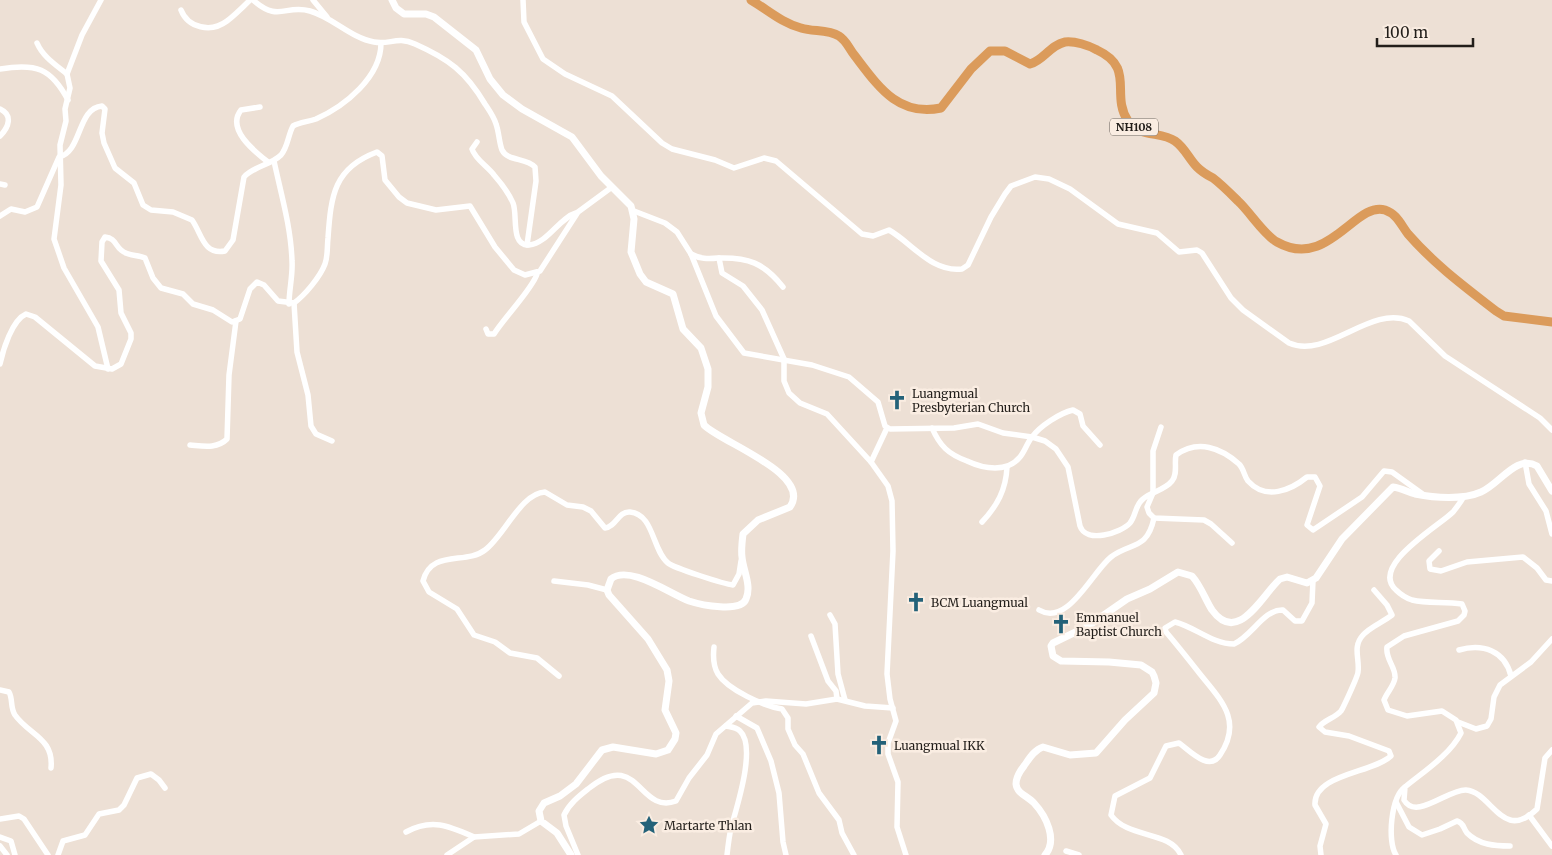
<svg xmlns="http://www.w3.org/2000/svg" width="1552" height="855" font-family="Merriweather,serif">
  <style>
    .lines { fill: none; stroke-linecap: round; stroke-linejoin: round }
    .minor { stroke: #fff; stroke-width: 5.5 }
    .tertiary { stroke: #fff; stroke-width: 7 }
    .trunk { stroke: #db9b5b; stroke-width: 9 }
    .labels { text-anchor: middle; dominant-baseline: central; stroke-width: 5; stroke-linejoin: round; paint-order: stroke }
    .shield { fill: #faede2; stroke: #635c56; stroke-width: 1 }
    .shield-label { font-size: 11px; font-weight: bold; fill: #221e1a }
    .poi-label { font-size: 12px; fill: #221e1a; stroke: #faede2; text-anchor: start }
  </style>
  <rect width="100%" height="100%" fill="#ede0d5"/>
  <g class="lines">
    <g class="minor">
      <path d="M101 0 82 35 67 74 70 88 65 109 66 121 60 145 61 185 54 239 64 268 98 327 108 369"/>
      <path d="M253 0C279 23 285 4 310 11 332 17 351 38 374 42 390 45 397 36 415 44 449 59 466 72 485 104 489 110 494 117 496 124 499 132 499 142 502 150 508 162 526 157 535 167L536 181 527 245"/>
      <path d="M313 0 327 17"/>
      <path d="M523 0 524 22 543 59 565 74 612 96 662 143 672 149 715 160 734 168 764 158 776 161 862 234 873 236 889 230C912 243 932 273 962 269L968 265 991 217 1005 194 1011 186 1035 177 1049 179 1070 189 1118 224 1157 233 1179 252 1197 250 1202 253 1231 298 1243 310 1289 343C1327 360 1371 304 1409 321L1445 356 1540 418 1552 430"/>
      <path d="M181 10C188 28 211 33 227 21 235 15 243 7 250 0"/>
      <path d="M37 43C43 57 56 65 67 74"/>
      <path d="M0 69C36 63 51 68 68 100"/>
      <path d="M260 107 241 110C226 129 254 151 268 162"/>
      <path d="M0 109C13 115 9 127 0 136"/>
      <path d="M477 142 472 149C475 159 487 166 494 175 501 183 509 194 513 203 518 215 510 246 529 245 548 243 559 218 576 213"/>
      <path d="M274 161C281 194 291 227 292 261 293 275 289 290 289 304"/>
      <path d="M0 184 5 185"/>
      <path d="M634 211 665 223 677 232 691 254 716 316 744 353 812 365 849 377 878 402 885 426 890 429 954 428 978 424 1003 433 1032 437 1045 441 1056 449 1068 467 1080 526C1086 544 1121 533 1130 523 1136 516 1135 505 1143 499 1151 492 1165 490 1172 481 1178 474 1174 463 1176 455 1198 439 1221 448 1239 464 1244 469 1244 476 1248 481 1266 501 1291 490 1307 477H1315L1320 486 1307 525 1313 530 1362 497 1384 471 1392 472 1424 495"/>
      <path d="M0 216 11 209 25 212 37 207 59 157C82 152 77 108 102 106L105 109 102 133 104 143 115 168 134 183 143 205 151 210 173 212 192 220C202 234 203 255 225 251L233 240 244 177C254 166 271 165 281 155 288 147 288 135 293 126 300 122 308 122 316 119 345 106 381 77 381 43"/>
      <path d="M691 254C700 259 708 259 718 258 748 257 764 263 783 287"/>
      <path d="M719 258 722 273 743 286 762 310 784 359V381L789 393 800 403 827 414 871 462"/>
      <path d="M294 303 297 352 308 395 311 426 316 434 332 441"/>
      <path d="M486 329 488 334H494C504 318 533 288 537 274"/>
      <path d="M0 364C3 350 12 320 26 314L35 317 95 366 112 369 121 364 131 339V333L121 313 119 290 101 261 102 242 105 237C115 238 115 245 121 250 129 257 137 254 145 258L153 278 161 288 183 294 193 304 213 310 232 322 240 319 250 289 257 282 264 285 278 301 294 303C305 295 320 277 325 264 328 256 327 246 328 238 331 195 334 168 377 152L382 156 385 180 399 197 407 203 436 210 470 206 495 247 514 270 525 275 540 271 578 212 612 187"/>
      <path d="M1161 427 1153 451V493L1147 507 1149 513 1154 518 1204 520 1211 524 1232 543"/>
      <path d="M887 428 871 462 888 486 892 501 893 551 887 674 890 699 896 721 888 743V754L898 782 897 827 906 855"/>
      <path d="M932 428C940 446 948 454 967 461 984 469 1007 473 1020 457 1025 451 1027 443 1032 437 1040 426 1060 413 1073 410L1080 414 1083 426 1100 445"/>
      <path d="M190 445C203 446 217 449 227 439L229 375 236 321"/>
      <path d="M1525 462 1529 484 1546 511 1552 534"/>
      <path d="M1464 496C1461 502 1457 507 1453 512 1439 526 1369 566 1396 590 1400 594 1406 598 1412 600 1428 604 1445 601 1462 604L1465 611 1464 615 1458 621 1404 636 1387 647C1385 659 1396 667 1395 678 1394 686 1387 692 1384 700L1388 710 1407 716 1442 711 1456 720 1461 733C1450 755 1423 772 1405 787L1404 800C1416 821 1448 789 1466 790 1492 792 1502 843 1537 809L1545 758 1552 750"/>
      <path d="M982 522C997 506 1006 490 1007 467"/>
      <path d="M1439 551 1429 561 1430 569 1441 571 1467 562 1523 557 1537 568 1546 580 1552 581"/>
      <path d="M554 581 588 585 607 590"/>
      <path d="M1039 610C1068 627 1092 572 1111 557 1130 542 1147 551 1154 518"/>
      <path d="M830 615 835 624 838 674 845 700"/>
      <path d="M811 636 828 681 836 691 837 699"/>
      <path d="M714 647C713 656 713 666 718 674 728 690 764 706 782 709L788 718V729L795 745 803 754 819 793 839 820 842 833 854 855"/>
      <path d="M1459 650C1483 643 1505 651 1511 676"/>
      <path d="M559 676 537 658 510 653 495 642 474 635 457 609 429 592 423 581C431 549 466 565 485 550 504 536 521 493 545 492L567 505 583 507 591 511 605 528C616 527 618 511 630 512 654 514 652 550 668 563 674 568 724 584 733 585L739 574 741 561"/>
      <path d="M0 690 9 692C13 699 10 707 15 715 29 735 54 738 51 768"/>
      <path d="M736 716 757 728 771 761 779 793 783 842 786 855"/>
      <path d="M1458 722 1476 729 1487 726 1491 719 1494 697 1500 685 1531 662 1552 639"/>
      <path d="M726 726C731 727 736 727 740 731 757 747 736 809 731 828 729 837 728 846 727 855"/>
      <path d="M1396 802 1409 827 1422 835 1440 829 1457 821C1464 823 1463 828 1467 833 1479 845 1495 846 1510 846"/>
      <path d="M1529 815 1552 846"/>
      <path d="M0 819 19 816 24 819 48 855"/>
      <path d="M406 832C432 818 449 826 474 837"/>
      <path d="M0 837 11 841 15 855"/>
      <path d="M0 846 7 855"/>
      <path d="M1066 851 1079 855"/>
      <path d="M58 855 63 841 85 835 99 814 119 810 124 805 137 778 151 774 159 780 165 788"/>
      <path d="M447 855 474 837 519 834 541 821"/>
      <path d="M578 855 566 826 564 815C569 804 579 796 588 789 639 747 638 815 676 801L689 778 707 755 716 734 752 703 766 701 806 704 837 699 865 706 893 708"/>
      <path d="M1181 855C1169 830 1128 839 1111 815L1115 796 1150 778 1166 746 1179 743C1190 751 1209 772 1220 755 1243 721 1221 700 1200 674 1189 660 1178 646 1166 632L1165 628 1175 622C1195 627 1212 644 1234 644 1252 636 1264 609 1283 610L1295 621H1302L1312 603 1313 580"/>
      <path d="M1321 855 1320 846 1326 824 1315 805C1313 774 1373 773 1391 756L1389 751 1349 736 1325 732 1319 727C1324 720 1335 718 1341 711 1343 708 1358 676 1358 672 1360 659 1352 647 1363 635 1370 627 1383 622 1392 615L1387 605 1374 590"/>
      <path d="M1396 855C1387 841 1391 797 1405 787"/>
    </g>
    <g class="tertiary">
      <path d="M392 0 396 8 404 14H426L434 17 476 50 490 79 503 95 522 109 572 137 601 176 631 206 634 219 631 252 640 274 646 282 673 294 683 329 701 348 708 369V387L701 413 704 425C720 442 813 474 790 507L758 520 743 534C742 542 741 550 742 557 743 570 752 586 746 599 741 613 701 605 689 601 670 594 629 564 611 579L607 590 609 595 648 639 667 670 669 681 665 710 676 733 675 739 668 750 656 754 613 747 602 750 576 784 560 796 544 803 539 811 541 821 557 833 571 855"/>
      <path d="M1045 855C1058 840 1046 816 1034 803 1028 796 1017 794 1016 784 1016 777 1020 771 1024 766 1029 759 1034 750 1043 747L1070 755 1096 753 1125 720 1154 693 1156 683 1154 676 1152 672 1141 665 1109 662 1061 661 1053 656 1051 646 1053 643 1088 626 1127 599 1150 589 1178 572 1192 576C1201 586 1205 599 1212 610 1238 646 1262 595 1280 579L1287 577 1307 583 1316 578 1342 539 1393 487C1401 488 1408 492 1415 494 1435 498 1463 500 1481 492 1500 484 1516 454 1537 466L1552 491"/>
    </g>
    <path class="trunk" d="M751 0C768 10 782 23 801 28 813 32 828 29 839 36 847 41 849 49 855 56 878 86 898 117 941 108L971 69 990 51H1005L1030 64C1044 60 1050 45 1065 42 1075 41 1088 45 1097 50 1136 68 1110 94 1128 121 1139 138 1161 131 1175 141 1185 148 1189 159 1197 167 1202 172 1207 175 1213 178 1221 184 1230 193 1238 201 1250 212 1264 235 1277 242 1328 271 1355 201 1385 210 1397 214 1401 225 1408 234 1434 264 1465 287 1496 311L1504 316 1552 322"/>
  </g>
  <defs>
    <symbol id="church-bare" viewBox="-9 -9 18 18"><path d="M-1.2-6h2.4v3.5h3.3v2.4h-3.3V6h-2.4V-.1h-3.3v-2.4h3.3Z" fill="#246279" stroke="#faede2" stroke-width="2.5" paint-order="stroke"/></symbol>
    <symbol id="sight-bare" viewBox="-9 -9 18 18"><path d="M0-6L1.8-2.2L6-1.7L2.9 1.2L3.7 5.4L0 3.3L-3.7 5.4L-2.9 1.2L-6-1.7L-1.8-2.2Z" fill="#246279" stroke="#faede2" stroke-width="2.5" paint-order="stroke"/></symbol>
  </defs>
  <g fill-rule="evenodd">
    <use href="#church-bare" x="883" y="386" width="28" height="28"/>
    <use href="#church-bare" x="902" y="588" width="28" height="28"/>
    <use href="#church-bare" x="1047" y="610" width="28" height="28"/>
    <use href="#church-bare" x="865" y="731" width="28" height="28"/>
    <use href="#sight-bare" x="635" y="811" width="28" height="28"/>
  </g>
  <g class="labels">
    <rect class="shield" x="1110" y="118.5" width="48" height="17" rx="4"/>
    <g class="shield-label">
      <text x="1134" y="127">NH108</text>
    </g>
    <g class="poi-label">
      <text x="912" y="393">Luangmual<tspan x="912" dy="14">Presbyterian Church</tspan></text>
      <text x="931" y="602">BCM Luangmual</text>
      <text x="1076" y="617">Emmanuel<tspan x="1076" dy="14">Baptist Church</tspan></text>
      <text x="894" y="745">Luangmual IKK</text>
      <text x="664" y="825">Martarte Thlan</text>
    </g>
  </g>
  <path d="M1377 38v8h96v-8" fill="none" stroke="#221e1a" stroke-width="2.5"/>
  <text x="1384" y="38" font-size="15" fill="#221e1a" stroke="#faede2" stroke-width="4" paint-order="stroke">100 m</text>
</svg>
